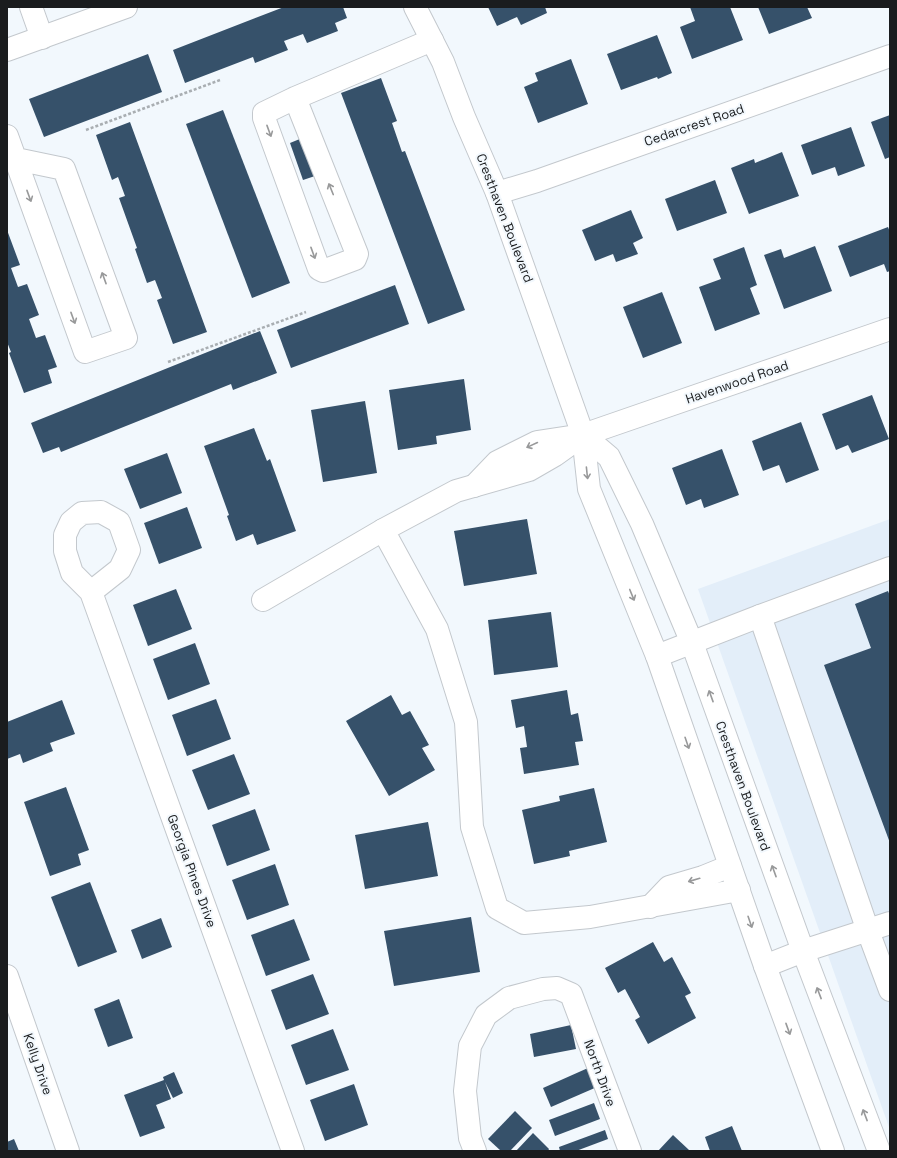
<svg xmlns="http://www.w3.org/2000/svg" width="897" height="1158" font-family="'Space Grotesk',sans-serif">
  <style>
    .built { fill: #e3eef9 }
    .building { fill: #36516a }
    .lines { fill: none; stroke-linecap: round; stroke-linejoin: round }
    .minor-casing { stroke: #c3c8cd; stroke-width: 24 }
    .path { stroke: #a9aeb2; stroke-width: 2.5; stroke-dasharray: 3 2; stroke-linecap: butt }
    .minor { stroke: #fff; stroke-width: 22 }
    .oneway { stroke: #98999a }
    .labels { text-anchor: middle; dominant-baseline: central; stroke-width: 4; stroke-linejoin: round; paint-order: stroke }
    .street-label { font-size: 13px; fill: #1a1c1e; stroke: #f2f8fd }
  </style>
  <rect width="100%" height="100%" fill="#f2f8fd"/>
  <path class="built" d="M890 519V1130L698 589Z"/>
  <g class="building">
    <path d="M284 7H343L347 18 335 23 338 31 307 43 303 34 284 41 288 50 255 63 253 57 185 83 173 50Z"/>
    <path d="M488 7H545L547 13 521 25 517 17 497 26Z"/>
    <path d="M690 7H730L743 40 692 59 680 27 695 21Z"/>
    <path d="M758 7H807L812 18 769 34Z"/>
    <path d="M657 35 672 73 658 79 657 77 621 90 607 54Z"/>
    <path d="M148 54 162 92 44 137 29 99Z"/>
    <path d="M571 59 588 104 538 123 524 87 538 81 535 73Z"/>
    <path d="M381 78 397 121 392 123 402 152 405 151 465 310 428 324 341 93Z"/>
    <path d="M223 110 290 283 252 298 186 124Z"/>
    <path d="M890 115V157L885 159 871 122Z"/>
    <path d="M130 122 207 332 173 344 157 300 162 298 155 280 147 283 135 249 137 248 119 198 125 196 118 177 112 180 96 135Z"/>
    <path d="M851 127 865 166 838 176 835 167 812 175 801 145Z"/>
    <path d="M307 136 321 174 303 180 290 143Z"/>
    <path d="M782 152 799 196 749 214 731 168 754 159 755 163Z"/>
    <path d="M715 180 727 213 677 231 665 199Z"/>
    <path d="M631 210 643 238 633 243 638 254 616 262 613 254 595 261 582 230Z"/>
    <path d="M888 227 890 232V271L887 272 884 264 850 277 838 246Z"/>
    <path d="M7 230 20 265 11 268 18 287 27 284 39 315 29 319 36 338 45 335 57 367 48 370 52 383 24 393 9 353 11 352 7 342Z"/>
    <path d="M815 246 832 291 784 309 764 255 781 249 784 258Z"/>
    <path d="M744 247 757 285 750 288 760 314 715 331 699 287 721 279 713 259Z"/>
    <path d="M395 285 409 324 291 368 277 330Z"/>
    <path d="M662 292 682 343 643 358 623 307Z"/>
    <path d="M260 331 277 373 233 390 231 384 61 452 59 447 43 453 31 423Z"/>
    <path d="M464 379 471 430 436 436 437 444 398 450 389 390Z"/>
    <path d="M872 395 889 439 852 453 848 445 836 450 822 414Z"/>
    <path d="M365 401 377 473 323 482 311 410Z"/>
    <path d="M801 422 819 470 786 483 779 465 763 471 752 441Z"/>
    <path d="M254 428 267 461 270 459 296 531 257 545 253 534 236 541 227 516 229 515 204 446Z"/>
    <path d="M722 449 739 495 704 508 701 499 686 505 672 468Z"/>
    <path d="M167 453 182 493 140 509 124 469Z"/>
    <path d="M187 507 202 548 159 564 144 523Z"/>
    <path d="M527 519 537 574 464 586 454 531Z"/>
    <path d="M176 589 192 629 148 646 133 605Z"/>
    <path d="M888 591 890 596V843L824 665 871 648 855 604Z"/>
    <path d="M551 612 558 667 494 675 488 620Z"/>
    <path d="M195 643 210 684 168 700 153 659Z"/>
    <path d="M567 690 571 715 578 713 583 741 575 742 579 765 524 774 520 748 527 747 524 726 516 728 511 700Z"/>
    <path d="M391 695 402 715 410 711 429 745 422 748 435 770 389 796 346 721Z"/>
    <path d="M216 699 231 739 187 756 172 715Z"/>
    <path d="M62 700 75 734 50 743 53 751 23 763 20 754 7 759V722Z"/>
    <path d="M234 754 250 794 208 810 192 770Z"/>
    <path d="M66 787 89 850 78 854 81 865 50 876 24 802Z"/>
    <path d="M594 788 607 842 569 851 570 856 534 864 522 810 560 801 559 796Z"/>
    <path d="M255 809 270 850 227 866 212 825Z"/>
    <path d="M428 822 438 876 365 889 355 835Z"/>
    <path d="M275 864 289 905 247 920 232 880Z"/>
    <path d="M90 882 117 952 78 967 51 897Z"/>
    <path d="M471 917 480 972 394 986 384 931Z"/>
    <path d="M161 918 172 947 142 959 131 930Z"/>
    <path d="M294 919 310 960 266 976 251 935Z"/>
    <path d="M653 942 664 962 672 957 691 993 685 996 696 1018 648 1044 635 1020 640 1017 625 989 618 993 605 968Z"/>
    <path d="M313 974 329 1014 286 1030 271 990Z"/>
    <path d="M119 999 133 1038 108 1047 94 1009Z"/>
    <path d="M571 1025 576 1049 534 1057 530 1034Z"/>
    <path d="M333 1029 349 1070 306 1085 291 1045Z"/>
    <path d="M588 1068 597 1087 551 1107 543 1088Z"/>
    <path d="M174 1072 183 1093 173 1098 165 1082 171 1099 156 1105 165 1128 140 1137 124 1095 164 1080 163 1077Z"/>
    <path d="M354 1084 368 1125 325 1141 310 1100Z"/>
    <path d="M594 1103 600 1119 555 1136 549 1120Z"/>
    <path d="M515 1111 532 1128 510 1151H501L488 1139Z"/>
    <path d="M732 1126 742 1151H710L705 1137Z"/>
    <path d="M605 1130 608 1139 576 1151H560L559 1147Z"/>
    <path d="M533 1133 549 1149 548 1151H516Z"/>
    <path d="M673 1135 689 1150 688 1151H658Z"/>
    <path d="M14 1139 19 1151H7V1142Z"/>
  </g>
  <g class="lines">
    <defs>
      <g id="minor">
        <path d="M31 7 42 38"/>
        <path d="M415 7 443 62 464 117 497 193 583 435 589 489 657 656 765 966 833 1151"/>
        <path d="M7 50 126 7"/>
        <path d="M295 98 357 254 355 259 323 271 319 269 264 118V113L295 98 432 40"/>
        <path d="M7 136 85 352 126 338 64 169 16 159"/>
        <path d="M497 193 537 181 890 56"/>
        <path d="M583 435 555 455 529 470 456 491 383 530 437 629 466 722 472 827 497 908 524 923 590 917 739 890"/>
        <path d="M583 435 609 457 642 524 692 643 803 951 879 1151"/>
        <path d="M474 486 497 462 537 442 583 435 890 329"/>
        <path d="M91 592 120 569 129 550 119 522 101 512 82 513 71 522 65 535V551L72 573 91 592 293 1151"/>
        <path d="M263 600 383 530"/>
        <path d="M760 616 868 931 890 990"/>
        <path d="M657 656 760 616 890 568"/>
        <path d="M650 907 669 887 703 877 730 866"/>
        <path d="M765 966 803 951 890 923"/>
        <path d="M7 976 68 1151"/>
        <path d="M475 1151 470 1138 465 1091 470 1046 486 1015 509 998 543 989 557 988 571 994 630 1151"/>
      </g>
    </defs>
    <use href="#minor" class="minor-casing"/>
    <g class="path">
      <path d="M86 130 220 80"/>
      <path d="M168 362 306 312"/>
    </g>
    <use href="#minor" class="minor"/>
  </g>
  <defs><path id="oneway-shaft" d="M-6 0H5M1.5-3L5.5 0L1.5 3" fill="none" stroke-width="1.6" stroke-linecap="round" stroke-linejoin="round"/></defs>
  <g class="oneway">
    <use href="#oneway-shaft" transform="translate(269 131) rotate(70)"/>
    <use href="#oneway-shaft" transform="translate(331 189) rotate(-112)"/>
    <use href="#oneway-shaft" transform="translate(29 196) rotate(70)"/>
    <use href="#oneway-shaft" transform="translate(313 253) rotate(70)"/>
    <use href="#oneway-shaft" transform="translate(104 278) rotate(-110)"/>
    <use href="#oneway-shaft" transform="translate(73 318) rotate(70)"/>
    <use href="#oneway-shaft" transform="translate(532 445) rotate(155)"/>
    <use href="#oneway-shaft" transform="translate(587 473) rotate(84)"/>
    <use href="#oneway-shaft" transform="translate(632 595) rotate(68)"/>
    <use href="#oneway-shaft" transform="translate(711 696) rotate(-110)"/>
    <use href="#oneway-shaft" transform="translate(687 743) rotate(71)"/>
    <use href="#oneway-shaft" transform="translate(774 871) rotate(-110)"/>
    <use href="#oneway-shaft" transform="translate(694 880) rotate(164)"/>
    <use href="#oneway-shaft" transform="translate(750 922) rotate(71)"/>
    <use href="#oneway-shaft" transform="translate(819 993) rotate(-111)"/>
    <use href="#oneway-shaft" transform="translate(788 1029) rotate(70)"/>
    <use href="#oneway-shaft" transform="translate(865 1115) rotate(-111)"/>
  </g>
  <g class="labels">
    <g class="street-label">
      <text transform="translate(694 125) rotate(-19)">Cedarcrest Road</text>
      <text transform="translate(505 218) rotate(69)">Cresthaven Boulevard</text>
      <text transform="translate(737 382) rotate(-19)">Havenwood Road</text>
      <text transform="translate(743 786) rotate(70)">Cresthaven Boulevard</text>
      <text transform="translate(192 871) rotate(70)">Georgia Pines Drive</text>
      <text transform="translate(38 1064) rotate(71)">Kelly Drive</text>
      <text transform="translate(600 1073) rotate(70)">North Drive</text>
    </g>
  </g>
  <rect width="897" height="1158" fill="none" stroke="#1a1c1e" stroke-width="16"/>
</svg>
